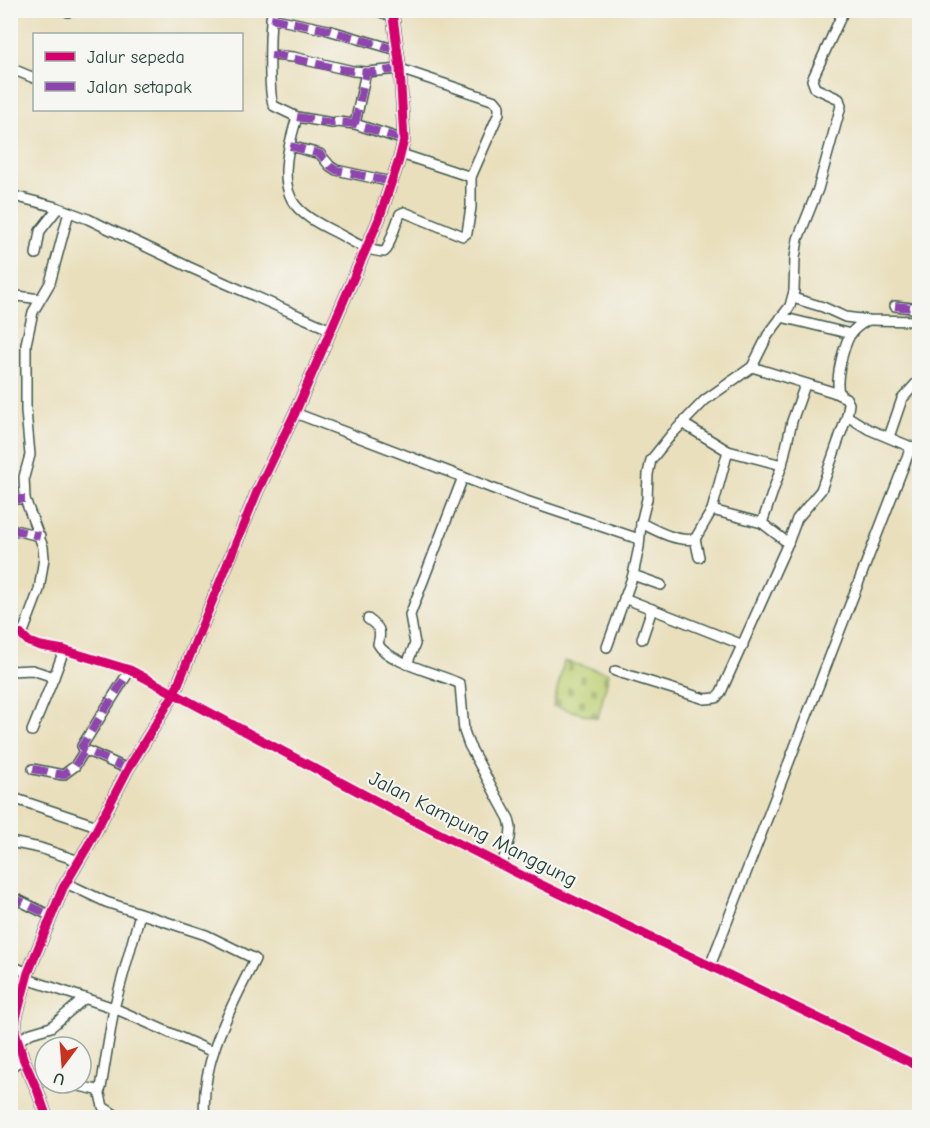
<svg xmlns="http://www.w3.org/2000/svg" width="930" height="1128" font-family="'Comic Neue',sans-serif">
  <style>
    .cemetery { fill: url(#cemetery-stones); stroke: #6e8653; stroke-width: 1.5 }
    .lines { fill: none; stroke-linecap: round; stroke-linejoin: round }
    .minor-casing { stroke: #3d5548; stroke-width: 12 }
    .tertiary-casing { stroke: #3d5548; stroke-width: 14 }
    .minor { stroke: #fff; stroke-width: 9 }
    .tertiary { stroke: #fff; stroke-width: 10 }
    .quiet { stroke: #8e44ad; stroke-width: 8; stroke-dasharray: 15 8; stroke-linecap: butt }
    .cycleway-casing { stroke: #f6f6f2; stroke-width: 13 }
    .cycleway { stroke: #d6006c; stroke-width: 9 }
    .labels { text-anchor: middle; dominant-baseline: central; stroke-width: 4.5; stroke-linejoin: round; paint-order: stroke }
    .street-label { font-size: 20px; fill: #1f3d34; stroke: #f6f6f2 }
  </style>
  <defs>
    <pattern id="cemetery-stones" width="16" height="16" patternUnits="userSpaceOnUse" patternTransform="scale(1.5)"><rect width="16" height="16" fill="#bdcf72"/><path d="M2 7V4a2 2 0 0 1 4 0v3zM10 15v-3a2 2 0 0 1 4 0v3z" fill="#99a95e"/></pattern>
  </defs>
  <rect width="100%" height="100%" fill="#f6f6f2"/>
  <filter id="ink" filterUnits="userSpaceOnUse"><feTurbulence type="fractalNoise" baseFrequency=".0167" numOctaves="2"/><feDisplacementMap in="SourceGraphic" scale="12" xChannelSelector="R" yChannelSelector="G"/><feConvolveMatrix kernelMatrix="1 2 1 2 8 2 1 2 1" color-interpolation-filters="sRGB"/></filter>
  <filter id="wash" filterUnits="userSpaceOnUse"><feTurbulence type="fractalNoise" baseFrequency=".008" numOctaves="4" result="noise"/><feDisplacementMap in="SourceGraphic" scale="24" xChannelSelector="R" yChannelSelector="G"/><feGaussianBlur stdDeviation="1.35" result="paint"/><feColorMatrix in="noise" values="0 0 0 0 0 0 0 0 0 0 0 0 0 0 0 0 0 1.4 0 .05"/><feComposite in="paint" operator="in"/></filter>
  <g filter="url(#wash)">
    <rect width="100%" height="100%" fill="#e9dfbc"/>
    <path class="cemetery" d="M564 661 609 673 598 718 553 706Z"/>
  </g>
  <g filter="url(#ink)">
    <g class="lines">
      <defs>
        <g id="minor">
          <path d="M64 10 68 12"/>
          <path d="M273 10C269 23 268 97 274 106L297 117 332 123 338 122 355 124 404 140"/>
          <path d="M375 10 392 16"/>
          <path d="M271 18 328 30 397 50"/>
          <path d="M271 55 293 57 353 71 366 72 400 69 495 101 499 106V113L471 177V207L467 233 463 236 404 212 400 214 387 249 384 252C366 251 352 241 337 233 321 225 300 215 292 200 279 176 290 141 297 117"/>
          <path d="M10 68 34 78"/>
          <path d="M355 124 366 72"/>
          <path d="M290 146 320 154 330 166 336 170 392 182"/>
          <path d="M401 154 471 177"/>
          <path d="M10 195 56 207 88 219 189 267 331 330"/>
          <path d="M36 254 40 231 58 208"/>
          <path d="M10 295 40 299"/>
          <path d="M793 298 823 307 845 317 868 320 920 321"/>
          <path d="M895 306 920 309"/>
          <path d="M781 317 851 334"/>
          <path d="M752 367 833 392 846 398 849 404 847 416 868 429 911 447 920 445"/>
          <path d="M840 395C834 382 843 348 850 335 854 328 861 324 868 320"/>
          <path d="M295 413 523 500 639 539"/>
          <path d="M682 423 728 451 782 465 792 421 805 385"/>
          <path d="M889 437 902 399 920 379"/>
          <path d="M782 465 762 523 788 543"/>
          <path d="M10 499H25"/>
          <path d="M712 510 762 523"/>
          <path d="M641 523C657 531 676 542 695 539L712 510 728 451"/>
          <path d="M10 529 40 536"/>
          <path d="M695 539 699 557"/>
          <path d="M661 585 633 575 639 547 641 523 647 499 648 474 651 460 671 435 705 400 752 367 768 335 790 306 794 291 795 258 798 239 818 189 841 106 839 99 815 88 812 80 844 10"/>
          <path d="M624 598 743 645"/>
          <path d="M368 619C379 627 382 630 378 644 388 663 441 674 460 684L464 731 469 745 509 819 511 828 510 838 502 865"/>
          <path d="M10 629 22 635 29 642 41 646 64 650 130 670 391 809 519 874 920 1067"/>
          <path d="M22 635 39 590 44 558 43 547 25 499 24 477 30 455 26 411V344L33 312 50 283 69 212"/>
          <path d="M642 639 652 609"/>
          <path d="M607 647 633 575"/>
          <path d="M407 664 415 644 410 615 463 477"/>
          <path d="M10 671 32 670 54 677 64 650"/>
          <path d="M615 671 705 699 716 698 721 692 788 543 797 519 821 490 847 416"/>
          <path d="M32 731 54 677"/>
          <path d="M33 769 63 775 75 766 85 750"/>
          <path d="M128 769 85 750 82 746 130 670"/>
          <path d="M10 797 97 826"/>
          <path d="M10 842 40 848 79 861"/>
          <path d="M66 883 106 902 206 935 255 959C232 1006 199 1063 205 1118"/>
          <path d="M10 896 51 916"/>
          <path d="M10 965 28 973"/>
          <path d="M710 966 911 447"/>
          <path d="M27 979 114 1008 213 1052"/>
          <path d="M17 1041 31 1033 51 1027 85 998"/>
          <path d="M10 1068 23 1058"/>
          <path d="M29 1073 45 1077"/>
          <path d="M66 1083 97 1090 101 1088 114 1008 140 914"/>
          <path d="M99 1090 103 1107 120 1118"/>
        </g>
        <path id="tertiary" d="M47 1118 38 1092 23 1058 15 1031 16 1018 28 973 63 888 89 844 128 769 174 694 257 492 295 413 379 219 399 160 404 140 400 69 392 10"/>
      </defs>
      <use href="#minor" class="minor-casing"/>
      <use href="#tertiary" class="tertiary-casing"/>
      <use href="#minor" class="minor"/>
      <use href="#tertiary" class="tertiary"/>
      <g class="quiet">
        <path d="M375 10 392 16"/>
        <path d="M271 18 328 30 397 50"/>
        <path d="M271 55C302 58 332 70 363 72 375 73 388 70 400 69"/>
        <path d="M297 117 332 123 338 122 355 124 404 140"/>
        <path d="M355 124 366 72"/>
        <path d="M290 146 320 154 330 166 336 170 392 182"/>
        <path d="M895 306 920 309"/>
        <path d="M10 499H25"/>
        <path d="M10 529 40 536"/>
        <path d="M33 769 63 775 75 766 85 750"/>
        <path d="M128 769 85 750 82 746 130 670"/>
        <path d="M10 896 51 916"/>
      </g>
      <defs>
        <g id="cycleway">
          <path d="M10 629 22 635 29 642 41 646 64 650 130 670 391 809 519 874 920 1067"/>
          <path d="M47 1118 38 1092 23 1058 15 1031 16 1018 28 973 63 888 89 844 128 769 174 694 257 492 295 413 379 219 399 160 404 140 400 69 392 10"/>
        </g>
      </defs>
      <use href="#cycleway" class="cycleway-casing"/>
      <use href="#cycleway" class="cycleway"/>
    </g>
  </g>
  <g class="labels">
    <g class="street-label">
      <text transform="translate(473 829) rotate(27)">Jalan Kampung Manggung</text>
    </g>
  </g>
  <rect width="930" height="1128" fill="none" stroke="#f6f6f2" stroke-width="36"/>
  <rect x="33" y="33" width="210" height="78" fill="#f6f6f2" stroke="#a0aca6" stroke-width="1.5"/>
  <rect x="45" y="52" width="30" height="9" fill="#d6006c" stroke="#a0aca6" stroke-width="1.5"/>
  <text x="87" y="63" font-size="18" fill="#1f3d34">Jalur sepeda</text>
  <rect x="45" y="82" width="30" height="9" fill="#8e44ad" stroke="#a0aca6" stroke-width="1.5"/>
  <text x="87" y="93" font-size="18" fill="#1f3d34">Jalan setapak</text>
  <g transform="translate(63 1065) rotate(196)"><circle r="28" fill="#f6f6f2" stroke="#a0aca6" stroke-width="1.5"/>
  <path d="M0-4.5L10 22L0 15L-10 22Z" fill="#c8321e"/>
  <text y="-9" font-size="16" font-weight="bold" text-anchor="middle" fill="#1f3d34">U</text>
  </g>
</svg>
